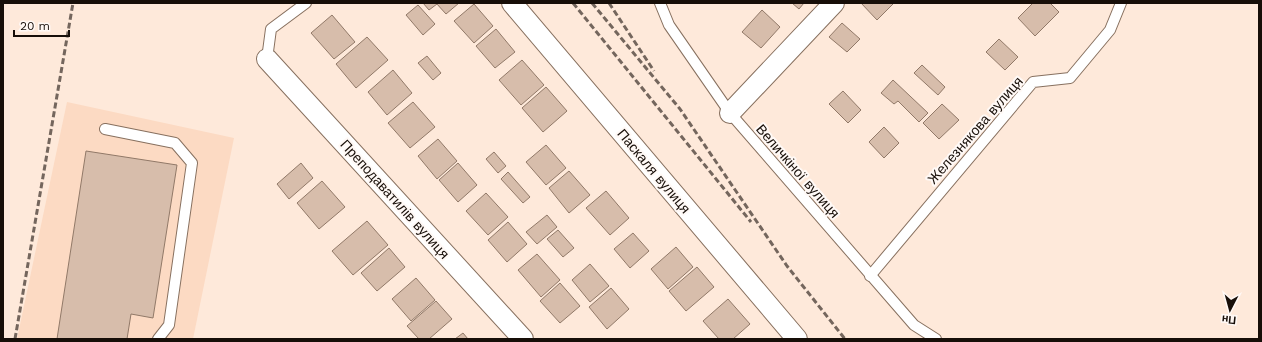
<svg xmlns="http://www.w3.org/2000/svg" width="1262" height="342" font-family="'Work Sans',sans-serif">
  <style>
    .built { fill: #fcdac3 }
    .building { fill: #d7bdab; stroke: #917968 }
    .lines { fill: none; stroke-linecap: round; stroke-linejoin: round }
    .lane-casing { stroke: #87705f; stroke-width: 12 }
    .street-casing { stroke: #87705f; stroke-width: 22 }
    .lane { stroke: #fff; stroke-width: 10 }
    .street { stroke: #fff; stroke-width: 20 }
    .rail { stroke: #74665d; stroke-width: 3; stroke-dasharray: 6 3; stroke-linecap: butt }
    .labels { text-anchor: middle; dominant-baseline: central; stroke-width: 4; stroke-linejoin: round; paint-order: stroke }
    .street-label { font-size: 14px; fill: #170e08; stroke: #fff9f6 }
  </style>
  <rect width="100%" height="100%" fill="#fee9da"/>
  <path class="built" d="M67 102 234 138 193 339H17Z"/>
  <g class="building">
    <path d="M423 3H436L437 4 429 10Z"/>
    <path d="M436 3H459L446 14Z"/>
    <path d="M792 3H804L799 9Z"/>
    <path d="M861 3H894L877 20Z"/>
    <path d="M1033 3H1050L1059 12 1035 36 1018 18Z"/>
    <path d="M474 4 493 26 474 43 454 21Z"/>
    <path d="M418 5 435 24 423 35 406 15Z"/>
    <path d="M762 10 780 27 761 48 742 32Z"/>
    <path d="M332 15 355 42 334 59 311 33Z"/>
    <path d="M842 23 860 39 847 52 829 37Z"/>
    <path d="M496 29 515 52 495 68 476 46Z"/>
    <path d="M367 37 388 60 356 88 336 64Z"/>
    <path d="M999 39 1018 57 1005 70 986 52Z"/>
    <path d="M427 56 441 73 433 80 418 63Z"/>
    <path d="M522 60 544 85 521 105 499 80Z"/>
    <path d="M922 65 945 87 938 95 914 73Z"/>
    <path d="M393 70 412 93 387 115 368 92Z"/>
    <path d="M893 80 928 113 919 122 898 101 894 104 881 93Z"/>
    <path d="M546 87 567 111 543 132 522 108Z"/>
    <path d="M843 91 861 110 848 123 829 104Z"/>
    <path d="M413 102 435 127 410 148 388 123Z"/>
    <path d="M942 104 959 120 939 139 923 123Z"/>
    <path d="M884 127 899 143 884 158 869 142Z"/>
    <path d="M438 139 457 161 437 179 418 156Z"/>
    <path d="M546 145 566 168 546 185 526 162Z"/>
    <path d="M86 151 177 165 153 318 131 314 127 339H57Z"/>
    <path d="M494 152 506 166 498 173 486 159Z"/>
    <path d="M301 163 313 178 289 199 277 184Z"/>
    <path d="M458 163 477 185 458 202 439 180Z"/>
    <path d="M569 171 590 195 569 213 549 188Z"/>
    <path d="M508 172 530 197 523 203 501 179Z"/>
    <path d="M322 181 345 207 319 229 297 203Z"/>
    <path d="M606 191 629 218 610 235 586 208Z"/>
    <path d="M486 193 508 217 488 235 466 211Z"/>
    <path d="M547 215 557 227 537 244 526 232Z"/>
    <path d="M367 221 388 245 353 275 332 251Z"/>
    <path d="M508 222 527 244 507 262 488 240Z"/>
    <path d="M558 230 574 248 563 257 547 239Z"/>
    <path d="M633 233 649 251 630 268 614 249Z"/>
    <path d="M676 247 693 267 668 289 651 269Z"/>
    <path d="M389 248 405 267 377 291 361 273Z"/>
    <path d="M537 254 560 280 541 297 518 270Z"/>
    <path d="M590 264 609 286 590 302 572 280Z"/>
    <path d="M697 267 714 287 686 311 669 291Z"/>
    <path d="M416 278 435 300 411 321 392 299Z"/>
    <path d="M560 283 580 306 560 323 540 301Z"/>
    <path d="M611 288 629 309 607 329 589 307Z"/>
    <path d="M728 299 750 324 733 339H719L703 321Z"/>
    <path d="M436 301 452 319 429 339H419L407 326Z"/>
    <path d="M463 333 468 339H455Z"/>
  </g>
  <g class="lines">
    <defs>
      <g id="lane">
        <path d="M660 3 669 25 730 113 914 325 936 339"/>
        <path d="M267 59 271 29 306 3"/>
        <path d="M105 129 175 143 192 163 169 325 158 339"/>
        <path d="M870 276 1033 82 1070 78 1110 30 1121 3"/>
      </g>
      <g id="street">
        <path d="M512 3 797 339"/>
        <path d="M267 59 523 339"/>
        <path d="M730 113 834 3"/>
      </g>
    </defs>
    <use href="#lane" class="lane-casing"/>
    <use href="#street" class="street-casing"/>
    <use href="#lane" class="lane"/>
    <use href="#street" class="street"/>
    <g class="rail">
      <path d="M573 3 751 222"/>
      <path d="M592 3 680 109 787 266 845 339"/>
      <path d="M609 3 654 71"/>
      <path d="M15 339 73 3"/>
    </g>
  </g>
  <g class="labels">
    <g class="street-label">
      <text transform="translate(975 130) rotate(-49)">Железнякова вулиця</text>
      <text transform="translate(654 171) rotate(50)">Паскаля вулиця</text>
      <text transform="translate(798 171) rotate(49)">Величкіної вулиця</text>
      <text transform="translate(395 199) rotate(48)">Преподаватилів вулиця</text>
    </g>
  </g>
  <rect width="1262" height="342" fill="none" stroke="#170e08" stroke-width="8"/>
  <g transform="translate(1230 310) rotate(186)" stroke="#fff9f6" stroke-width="3" paint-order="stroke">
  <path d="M0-3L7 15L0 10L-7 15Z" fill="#170e08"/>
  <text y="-6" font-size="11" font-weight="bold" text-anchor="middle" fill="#170e08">Пн</text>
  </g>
  <path d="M14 30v6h55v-6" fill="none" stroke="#170e08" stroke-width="2"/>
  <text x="20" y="30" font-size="12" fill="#170e08" stroke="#fff9f6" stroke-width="3" paint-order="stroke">20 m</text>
</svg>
